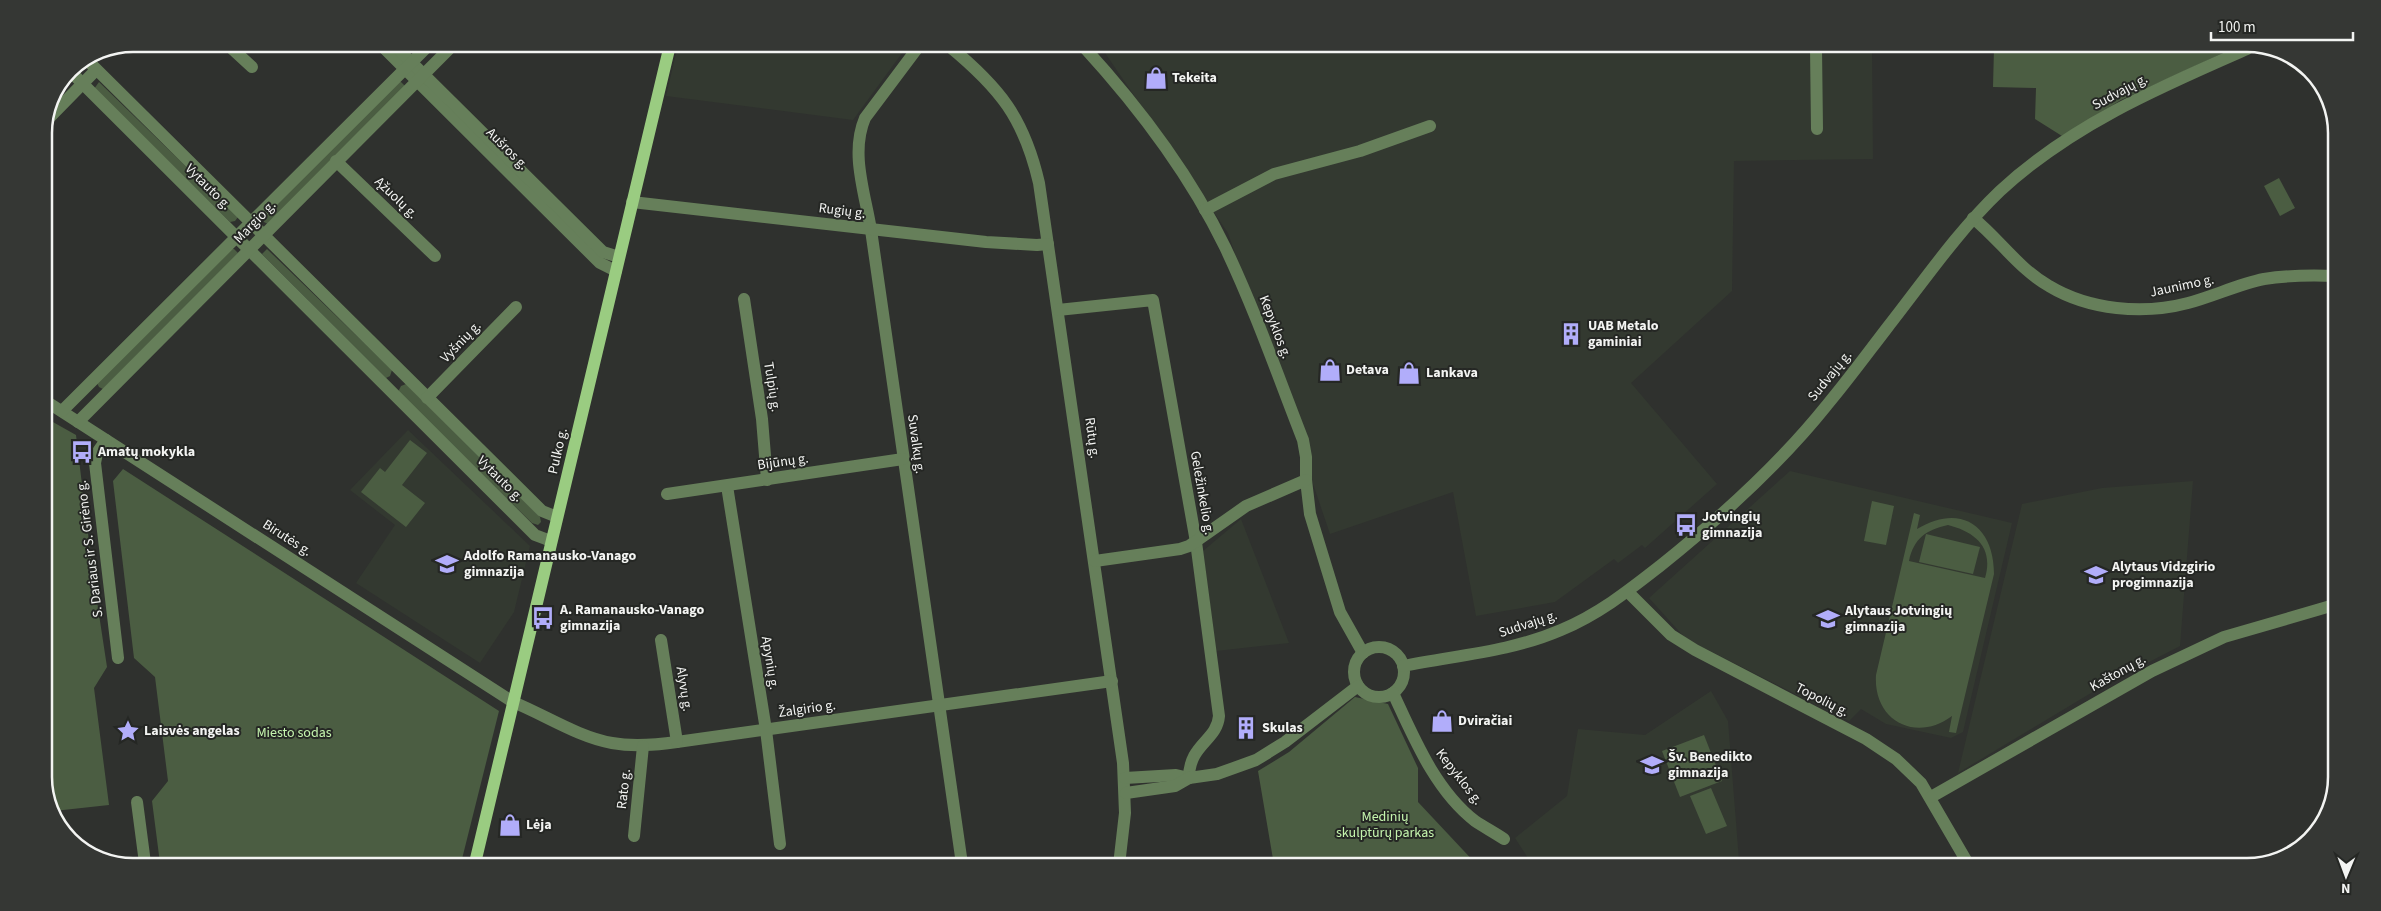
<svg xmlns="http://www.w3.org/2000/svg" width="2381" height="911" font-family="'Source Sans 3',sans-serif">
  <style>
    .built { fill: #333930 }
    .green { fill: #4b5d42; fill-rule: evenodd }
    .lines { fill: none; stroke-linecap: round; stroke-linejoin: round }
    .minor { stroke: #667f5a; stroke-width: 12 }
    .major { stroke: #9acc81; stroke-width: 12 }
    .labels { text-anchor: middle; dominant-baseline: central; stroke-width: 4; stroke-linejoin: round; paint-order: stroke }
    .poi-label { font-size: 14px; font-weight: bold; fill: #f3f4f2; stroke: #252724; text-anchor: start }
    .street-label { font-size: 14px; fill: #f3f4f2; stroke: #252724 }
    .park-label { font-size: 14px; fill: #c5f5ae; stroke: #252724 }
    .rim { fill: none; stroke: #f3f4f2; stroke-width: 2.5 }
  </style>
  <rect width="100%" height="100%" fill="#2f312e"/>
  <g class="built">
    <path d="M678 45H908L853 120 666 96Z"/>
    <path d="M1076 46 1872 48 1873 159 1734 161 1732 291 1631 383 1717 484 1645 548 1642 545 1618 563 1614 559 1555 602 1476 616 1453 492 1330 534 1228 233 1103 50 1090 61Z"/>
    <path d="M408 430 530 546 514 612 480 663 356 583 395 525 350 490Z"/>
    <path d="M1790 471 2012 523 1963 732 1951 738 1886 724 1861 709 1849 721 1686 639 1649 598Z"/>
    <path d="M2193 481 2180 646 2101 687 1958 773 2022 504 2102 488Z"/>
    <path d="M1241 519 1289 643 1216 651 1203 551Z"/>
    <path d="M1711 691 1728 721 1739 860 1742 866H1533L1515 838 1567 796 1578 729 1645 735Z"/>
  </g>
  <g class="green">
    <path d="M1994 48H2234L2121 100 2062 136 2035 119 2036 88 1993 87Z"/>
    <path d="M99 82 238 217 235 221 230 222 94 89Z"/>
    <path d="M397 82H401L405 86 268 224 264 222 263 219Z"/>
    <path d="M2279 178 2295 208 2280 216 2264 186Z"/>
    <path d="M230 249H234L238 253 103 389 99 387 97 383Z"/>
    <path d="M267 249 392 370 390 376 386 378 262 254Z"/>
    <path d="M406 384 540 517 541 522 538 525 532 523 398 392 401 386Z"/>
    <path d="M44 417 76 435 93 575 107 667 94 688 109 805 54 811 44 784Z"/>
    <path d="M410 440 427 453 402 485 425 503 406 527 361 492 380 468 385 472Z"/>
    <path d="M123 469 499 711 461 863H160L152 801 168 781 155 677 134 658 113 481Z"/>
    <path d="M1872 501 1894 506 1886 545 1864 541Z"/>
    <path d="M1914 513 1920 515 1917 529C1960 503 1994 525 1994 574L1956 733 1949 732 1952 716C1916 743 1873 721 1876 675ZM1948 525C1975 532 1994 547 1985 578L1909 561C1914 538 1926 530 1948 525Z"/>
    <path d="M1926 534 1980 547 1973 574 1919 562Z"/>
    <path d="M1355 697 1388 704 1418 768V802L1478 866 1274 865 1258 771 1289 752Z"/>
    <path d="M1704 735 1722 781 1680 797 1662 751Z"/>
    <path d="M1711 788 1727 826 1706 834 1690 796Z"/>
  </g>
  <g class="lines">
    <g class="minor">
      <path d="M227 44 252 67"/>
      <path d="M380 44 600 263 616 271"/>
      <path d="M393 44 603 252 619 257"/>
      <path d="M919 46 865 118C850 153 865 193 871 230L962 864"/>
      <path d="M949 46C1000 88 1024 118 1039 183L1123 763 1125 813 1119 865"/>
      <path d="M1083 46C1138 106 1189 173 1225 247 1255 310 1278 376 1303 440L1306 457V480L1310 514 1340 612 1363 653"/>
      <path d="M1816 48 1817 129"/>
      <path d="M86 59 542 511 557 517"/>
      <path d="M70 71 535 535 551 541"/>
      <path d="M48 119 96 70"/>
      <path d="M336 161 435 256"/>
      <path d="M632 202 986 242 1037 245 1048 244"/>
      <path d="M1205 210 1274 174 1360 151 1430 126"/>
      <path d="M1973 218C1999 239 2019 269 2049 286 2089 310 2143 315 2188 303 2214 296 2239 284 2264 279 2289 275 2311 275 2336 276"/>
      <path d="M744 299 762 419 767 480"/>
      <path d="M1058 310 1153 300 1196 542 1219 716C1217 741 1189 744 1189 778"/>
      <path d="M427 398 516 307"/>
      <path d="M44 400 513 702C545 715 578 737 612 743 634 747 655 745 677 742L1112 681"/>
      <path d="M62 411 430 44"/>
      <path d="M78 422 454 44"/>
      <path d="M106 440 97 453 95 463 118 658"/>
      <path d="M727 486 766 730 780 844"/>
      <path d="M667 494 903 459"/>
      <path d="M1095 561 1180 549 1189 546 1246 506 1306 480"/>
      <path d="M1628 592 1671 635 1695 650 1866 739 1896 759 1921 783 1970 867"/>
      <path d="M661 640 677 742"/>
      <circle cx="1379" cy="672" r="25"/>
      <path d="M1403 666C1457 655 1510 652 1561 630 1599 614 1628 591 1660 566 1720 518 1779 465 1827 405 1848 380 1867 354 1887 328 1924 281 1957 232 2000 191 2071 125 2160 87 2247 49"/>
      <path d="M1393 693C1414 738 1435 790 1475 821 1484 827 1495 833 1504 839"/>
      <path d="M1125 778 1176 775 1189 778"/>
      <path d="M1126 793 1175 786 1189 778 1217 774 1256 760 1285 742 1358 686"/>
      <path d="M1931 797 2152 671 2224 637 2334 605"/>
      <path d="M137 802 145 863"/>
      <path d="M634 836 643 746"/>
    </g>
    <path class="major" d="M475 863 670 45"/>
  </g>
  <defs>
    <symbol id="shop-bare" viewBox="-9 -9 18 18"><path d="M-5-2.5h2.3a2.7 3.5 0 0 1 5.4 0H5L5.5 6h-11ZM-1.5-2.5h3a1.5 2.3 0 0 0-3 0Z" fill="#b1adfa" stroke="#252724" stroke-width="2.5" paint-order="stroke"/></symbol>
    <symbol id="building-bare" viewBox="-9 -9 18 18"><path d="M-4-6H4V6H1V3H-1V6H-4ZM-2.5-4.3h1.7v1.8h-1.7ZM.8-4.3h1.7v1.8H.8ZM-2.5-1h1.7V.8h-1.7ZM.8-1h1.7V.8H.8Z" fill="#b1adfa" stroke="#252724" stroke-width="2.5" paint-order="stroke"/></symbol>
    <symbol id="bus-bare" viewBox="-9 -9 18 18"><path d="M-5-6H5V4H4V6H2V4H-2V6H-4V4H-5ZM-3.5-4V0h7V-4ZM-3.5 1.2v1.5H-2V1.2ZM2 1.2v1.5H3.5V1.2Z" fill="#b1adfa" stroke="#252724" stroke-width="2.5" paint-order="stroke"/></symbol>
    <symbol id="school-bare" viewBox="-9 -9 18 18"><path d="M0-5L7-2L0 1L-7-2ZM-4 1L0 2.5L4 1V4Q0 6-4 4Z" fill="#b1adfa" stroke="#252724" stroke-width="2.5" paint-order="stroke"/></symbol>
    <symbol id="sight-bare" viewBox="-9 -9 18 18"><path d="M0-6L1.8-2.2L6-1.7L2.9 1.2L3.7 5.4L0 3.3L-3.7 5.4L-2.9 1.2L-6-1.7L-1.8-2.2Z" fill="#b1adfa" stroke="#252724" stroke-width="2.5" paint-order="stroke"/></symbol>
  </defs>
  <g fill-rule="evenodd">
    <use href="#shop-bare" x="1140" y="62" width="32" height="32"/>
    <use href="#building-bare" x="1555" y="318" width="32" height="32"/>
    <use href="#shop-bare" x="1314" y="354" width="32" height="32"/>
    <use href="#shop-bare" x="1393" y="357" width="32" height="32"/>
    <use href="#bus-bare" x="66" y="436" width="32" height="32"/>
    <use href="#bus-bare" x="1670" y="509" width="32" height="32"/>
    <use href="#school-bare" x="431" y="548" width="32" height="32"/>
    <use href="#school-bare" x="2080" y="559" width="32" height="32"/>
    <use href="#bus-bare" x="527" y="602" width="32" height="32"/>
    <use href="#school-bare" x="1812" y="603" width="32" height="32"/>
    <use href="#shop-bare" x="1426" y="705" width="32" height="32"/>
    <use href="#building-bare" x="1230" y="712" width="32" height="32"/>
    <use href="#sight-bare" x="112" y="715" width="32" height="32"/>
    <use href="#school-bare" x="1636" y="749" width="32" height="32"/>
    <use href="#shop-bare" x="494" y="809" width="32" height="32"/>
  </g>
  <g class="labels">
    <g class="poi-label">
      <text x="1172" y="78">Tekeita</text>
      <text x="1588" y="326">UAB Metalo<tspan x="1588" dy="16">gaminiai</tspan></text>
      <text x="1346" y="370">Detava</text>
      <text x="1426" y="373">Lankava</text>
      <text x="98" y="452">Amatų mokykla</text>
      <text x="1702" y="517">Jotvingių<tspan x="1702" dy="16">gimnazija</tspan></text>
      <text x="464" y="556">Adolfo Ramanausko-Vanago<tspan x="464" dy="16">gimnazija</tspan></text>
      <text x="2112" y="567">Alytaus Vidzgirio<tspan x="2112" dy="16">progimnazija</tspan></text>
      <text x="560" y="610">A. Ramanausko-Vanago<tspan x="560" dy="16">gimnazija</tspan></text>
      <text x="1845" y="611">Alytaus Jotvingių<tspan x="1845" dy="16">gimnazija</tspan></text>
      <text x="1458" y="721">Dviračiai</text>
      <text x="1262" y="728">Skulas</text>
      <text x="144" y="731">Laisvės angelas</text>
      <text x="1668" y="757">Šv. Benedikto<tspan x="1668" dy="16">gimnazija</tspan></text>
      <text x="526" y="825">Lėja</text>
    </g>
    <g class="street-label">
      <text transform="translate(2120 92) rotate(-28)">Sudvajų g.</text>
      <text transform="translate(507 149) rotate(45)">Aušros g.</text>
      <text transform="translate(208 187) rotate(45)">Vytauto g.</text>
      <text transform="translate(396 198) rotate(44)">Ąžuolų g.</text>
      <text transform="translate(842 211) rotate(7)">Rugių g.</text>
      <text transform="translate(255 222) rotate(-46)">Margio g.</text>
      <text transform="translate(2182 286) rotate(-12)">Jaunimo g.</text>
      <text transform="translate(1275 327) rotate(69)">Kepyklos g.</text>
      <text transform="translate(461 342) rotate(-46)">Vyšnių g.</text>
      <text transform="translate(1830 376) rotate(-51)">Sudvajų g.</text>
      <text transform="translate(772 387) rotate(81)">Tulpių g.</text>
      <text transform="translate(1092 438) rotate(82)">Rūtų g.</text>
      <text transform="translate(916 444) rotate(82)">Suvalkų g.</text>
      <text transform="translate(558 451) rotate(-77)">Pulko g.</text>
      <text transform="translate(783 462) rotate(-8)">Bijūnų g.</text>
      <text transform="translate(500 479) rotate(45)">Vytauto g.</text>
      <text transform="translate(1202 493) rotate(80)">Geležinkelio g.</text>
      <text transform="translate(287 538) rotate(33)">Birutės g.</text>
      <text transform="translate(90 549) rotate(-97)">S. Dariaus ir S. Girėno g.</text>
      <text transform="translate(1528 624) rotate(-18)">Sudvajų g.</text>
      <text transform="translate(770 663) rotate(81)">Apynių g.</text>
      <text transform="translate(2118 673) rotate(-29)">Kaštonų g.</text>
      <text transform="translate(684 689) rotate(81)">Alyvų g.</text>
      <text transform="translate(1822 700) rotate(27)">Topolių g.</text>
      <text transform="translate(807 709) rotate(-8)">Žalgirio g.</text>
      <text transform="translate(1459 777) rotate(52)">Kepyklos g.</text>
      <text transform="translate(624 789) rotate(-84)">Rato g.</text>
    </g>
    <g class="park-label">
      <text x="294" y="733">Miesto sodas</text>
      <text x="1385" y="817">Medinių<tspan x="1385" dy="16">skulptūrų parkas</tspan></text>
    </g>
  </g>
  <path d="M0 0H2381V911H0ZM133 52H2247A81 81 0 0 1 2328 133V777A81 81 0 0 1 2247 858H133A81 81 0 0 1 52 777V133A81 81 0 0 1 133 52Z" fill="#353734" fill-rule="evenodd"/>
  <path class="rim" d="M133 52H2247A81 81 0 0 1 2328 133V777A81 81 0 0 1 2247 858H133A81 81 0 0 1 52 777V133A81 81 0 0 1 133 52Z"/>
  <g transform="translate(2346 876) rotate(181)" stroke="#252724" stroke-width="4" paint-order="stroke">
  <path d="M0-4L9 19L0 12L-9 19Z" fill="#f3f4f2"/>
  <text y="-8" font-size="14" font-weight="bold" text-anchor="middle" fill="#f3f4f2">N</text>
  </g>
  <path d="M2211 32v8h142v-8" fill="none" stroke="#f3f4f2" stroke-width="2.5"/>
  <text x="2218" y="32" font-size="15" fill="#f3f4f2" stroke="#252724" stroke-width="4" paint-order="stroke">100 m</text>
</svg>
